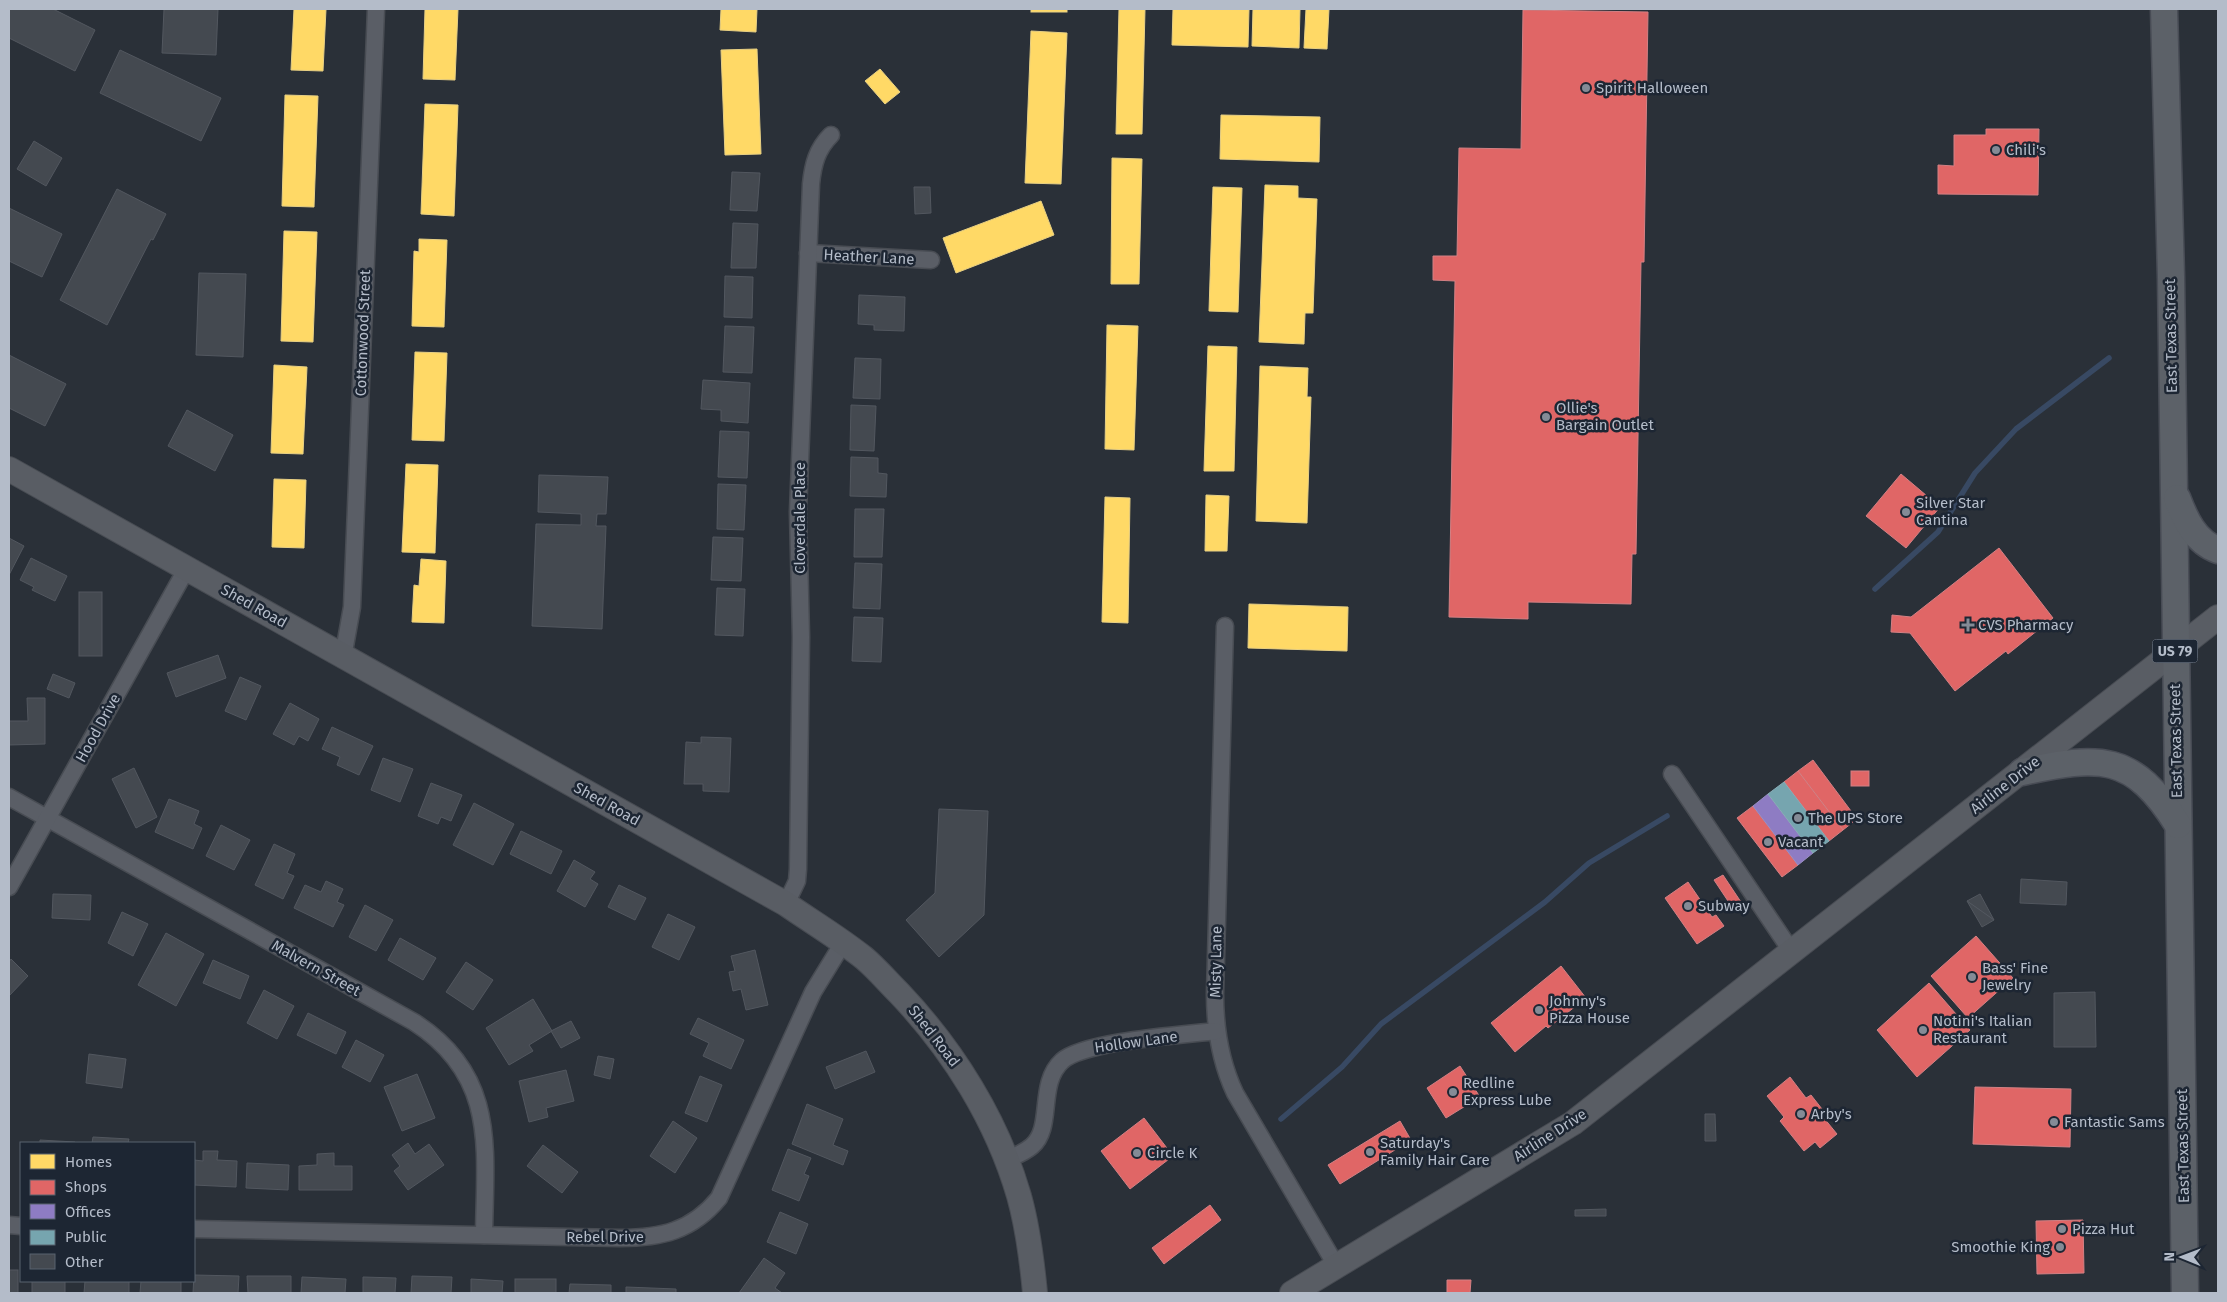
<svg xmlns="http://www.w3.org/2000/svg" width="2227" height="1302" font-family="'Fira Sans',sans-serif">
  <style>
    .homes { fill: #ffd966; stroke: #e8d084 }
    .shops { fill: #e06666; stroke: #d38084 }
    .offices { fill: #8e7cc3; stroke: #998fc5 }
    .public { fill: #76a5af; stroke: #89acb7 }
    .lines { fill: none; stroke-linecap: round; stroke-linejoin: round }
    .stream { stroke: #384963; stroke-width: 5.5 }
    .building { fill: #444950; stroke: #52575f }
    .street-casing { stroke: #484c53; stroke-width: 19 }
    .secondary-casing { stroke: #484c53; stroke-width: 26 }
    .primary-casing { stroke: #484c55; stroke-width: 29 }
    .street { stroke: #5a5e66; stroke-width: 16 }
    .secondary { stroke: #595d64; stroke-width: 24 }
    .primary { stroke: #5c6168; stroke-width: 26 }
    .poi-dot { fill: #848b96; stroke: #1d2633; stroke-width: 2 }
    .labels { text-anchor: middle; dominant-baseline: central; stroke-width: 5; stroke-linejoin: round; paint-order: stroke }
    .shield { fill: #1d2633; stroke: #878f9c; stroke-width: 1 }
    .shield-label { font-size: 14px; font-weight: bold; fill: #b4bcc9 }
    .poi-label { font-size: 15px; fill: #b4bcc9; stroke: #1d2633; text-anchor: start }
    .street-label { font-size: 15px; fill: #b4bcc9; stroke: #1d2633 }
  </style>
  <rect width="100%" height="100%" fill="#2a3038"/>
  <g class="homes">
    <path d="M294 9H326L323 71 291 70Z"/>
    <path d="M425 9H458L455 80 423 79Z"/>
    <path d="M721 9H757L756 32 720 30Z"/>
    <rect x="1031" y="9" width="36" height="3"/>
    <path d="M1119 9H1145L1142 134H1116Z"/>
    <path d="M1173 9H1249L1248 47 1172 45Z"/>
    <path d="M1253 9H1300L1299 48 1252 46Z"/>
    <path d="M1306 9H1329L1327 49 1304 48Z"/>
    <path d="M1031 31 1067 33 1061 184 1025 183Z"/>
    <path d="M757 49 761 154 725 155 721 50Z"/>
    <path d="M880 69 900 92 885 104 865 81Z"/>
    <path d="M285 95 318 96 314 207 282 206Z"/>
    <path d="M425 104 458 105 454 216 421 214Z"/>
    <path d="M1221 115 1320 117 1319 162 1220 159Z"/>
    <path d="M1112 158 1142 159 1139 284H1111Z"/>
    <path d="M1265 185 1298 186V198L1317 199 1313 313H1305L1304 344 1259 342Z"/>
    <path d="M1213 187 1242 188 1238 312 1209 311Z"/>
    <path d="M1041 201 1054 235 956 273 943 238Z"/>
    <path d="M284 231 317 232 313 342 281 341Z"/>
    <path d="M419 239 447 240 444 327 412 326 414 251 419 252Z"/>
    <path d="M1107 325 1138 326 1134 450 1105 449Z"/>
    <path d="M1208 346 1237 347 1234 471H1204Z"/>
    <path d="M415 352 447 353 444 441 412 440Z"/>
    <path d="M274 365 307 367 303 454 271 453Z"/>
    <path d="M1260 366 1308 368 1307 397H1311L1307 523 1256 521Z"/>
    <path d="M406 464 438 465 435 553 402 552Z"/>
    <path d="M274 479 306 480 304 548 272 547Z"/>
    <path d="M1206 495 1229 496 1227 551H1205Z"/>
    <path d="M1105 497 1130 498 1128 623 1102 622Z"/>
    <path d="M421 559 446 561 444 623 412 622 414 585 419 586Z"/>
    <path d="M1249 604 1348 607 1347 651 1248 648Z"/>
  </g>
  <g class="shops">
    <path d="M1523 10 1648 12 1644 262H1641L1636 554H1632L1631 604 1528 602V619L1449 617 1455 281 1433 280V256H1457L1459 148 1521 149Z"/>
    <path d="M1986 129H2039L2038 195 1938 194V165L1954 166V135H1986Z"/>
    <path d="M1901 474 1940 507 1906 548 1866 516Z"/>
    <path d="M1999 548 2053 618 2008 654 2006 651 1955 691 1910 633 1891 632 1892 615 1911 617Z"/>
    <path d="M1813 760 1857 819 1843 830 1798 771Z"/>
    <path d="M1798 771 1843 830 1829 841 1784 782Z"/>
    <rect x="1851" y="771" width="18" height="15"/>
    <path d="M1753 806 1798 865 1782 877 1737 818Z"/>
    <path d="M1723 875 1741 902 1732 907 1714 880Z"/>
    <path d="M1688 882 1712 917 1716 915 1724 926 1697 944 1665 898Z"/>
    <path d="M1976 936 2013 978 1968 1018 1931 976Z"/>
    <path d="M1561 966 1586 998 1548 1028 1546 1026 1515 1052 1491 1023Z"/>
    <path d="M1929 983 1970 1030 1917 1077 1877 1030Z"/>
    <path d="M1460 1066 1480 1097 1446 1118 1427 1088Z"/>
    <path d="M1790 1077 1806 1098 1811 1095 1822 1109 1819 1112 1837 1134 1820 1148 1815 1142 1804 1151 1780 1121 1784 1117 1767 1096Z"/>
    <path d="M1975 1087 2071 1089 2070 1147 1973 1144Z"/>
    <path d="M1144 1118 1173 1156 1130 1189 1101 1151Z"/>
    <path d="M1400 1121 1411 1140 1340 1184 1328 1165Z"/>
    <path d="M1210 1205 1221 1220 1164 1264 1152 1248Z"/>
    <path d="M2083 1220 2084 1273 2037 1274 2036 1221Z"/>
    <path d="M1447 1280H1471L1470 1293H1447Z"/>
  </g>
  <path class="offices" d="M1768 794 1813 853 1798 865 1753 806Z"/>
  <path class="public" d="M1784 782 1829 841 1813 853 1768 794Z"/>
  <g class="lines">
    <g class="stream">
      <path d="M1875 589 1938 532 1975 473 2016 429 2109 358"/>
      <path d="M1281 1119 1342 1067 1381 1024 1545 902 1589 863 1667 816"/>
    </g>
  </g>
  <g class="building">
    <path d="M9 9H53L95 30 75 71 9 38Z"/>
    <path d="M164 9H218L216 55 162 53Z"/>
    <path d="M120 50 221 98 201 141 100 93Z"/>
    <path d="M34 141 62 158 46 186 17 169Z"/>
    <path d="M732 172 760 173 757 211 730 210Z"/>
    <path d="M914 187H930L931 213 915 214Z"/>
    <path d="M117 189 166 214 153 240 151 239 107 325 60 300Z"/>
    <path d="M9 208 62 234 42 277 9 261Z"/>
    <path d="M733 223 758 224 756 268H731Z"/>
    <path d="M199 273 246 274 243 357 196 355Z"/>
    <path d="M725 276 753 277 752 318 724 317Z"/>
    <path d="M859 295 905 297 904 331 874 330V325L858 324Z"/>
    <path d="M725 326 754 327 752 373 723 372Z"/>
    <path d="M9 355 66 384 45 426 9 408Z"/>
    <path d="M855 358 881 359 880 399 853 398Z"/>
    <path d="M703 380 750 383 748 423 721 421V410L701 409Z"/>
    <path d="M851 405 876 406 874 451 850 450Z"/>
    <path d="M187 410 233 435 215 471 168 446Z"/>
    <path d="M720 431 749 432 747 478 718 477Z"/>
    <path d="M851 457 878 458V473L887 474 886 497 850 496Z"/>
    <path d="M539 475 608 477 606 514H597L596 526H606L602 629 532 626 536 524 581 525V514L538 512Z"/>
    <path d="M718 484 746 485 744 530 717 529Z"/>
    <path d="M855 509H884L882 557H854Z"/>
    <path d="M713 537 743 538 741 581 711 580Z"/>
    <path d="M9 538 24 546 9 575Z"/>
    <path d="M31 558 67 576 55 601 32 590 34 587 20 580Z"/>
    <path d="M855 563 882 564 880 609 853 608Z"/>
    <path d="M717 588 745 589 743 636 715 635Z"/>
    <rect x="79" y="592" width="23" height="64"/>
    <path d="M854 617 883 618 881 662 852 661Z"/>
    <path d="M218 655 226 678 176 697 167 673Z"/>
    <path d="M53 674 75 683 69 698 47 689Z"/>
    <path d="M240 677 261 686 246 720 225 711Z"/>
    <path d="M27 698H45V744L9 745V721H28Z"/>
    <path d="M290 703 319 719 308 741 299 736 294 745 273 734Z"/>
    <path d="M332 727 373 746 359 775 337 765 340 757 322 749Z"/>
    <path d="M701 737 731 738 729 792 703 791V784H684L686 742 701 743Z"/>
    <path d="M383 758 413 769 400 802 371 790Z"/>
    <path d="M134 768 157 817 136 828 112 779Z"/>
    <path d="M431 783 462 795 451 821 441 817 438 824 418 816Z"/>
    <path d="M169 799 199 811 194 824 202 828 193 849 155 832Z"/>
    <path d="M474 803 514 824 493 865 453 845Z"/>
    <path d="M939 809 988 811 984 915 939 957 906 920 935 893Z"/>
    <path d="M221 825 250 840 234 870 206 856Z"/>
    <path d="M521 831 562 851 551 874 510 854Z"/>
    <path d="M274 844 295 854 287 873 294 876 283 899 255 885Z"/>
    <path d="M574 860 595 872 590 879 598 884 585 907 557 891Z"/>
    <path d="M2021 879 2067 882 2066 905 2020 903Z"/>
    <path d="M326 881 343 889 337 902 344 905 333 927 294 908 305 885 321 892Z"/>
    <path d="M619 885 646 898 635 920 608 907Z"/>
    <path d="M53 894 91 895 90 920 52 918Z"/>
    <path d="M1980 894 1994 920 1967 901Z"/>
    <path d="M1967 901 1994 920 1982 927Z"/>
    <path d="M365 905 393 920 376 951 349 937Z"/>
    <path d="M122 912 148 924 133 956 108 943Z"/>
    <path d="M668 914 695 927 679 960 652 947Z"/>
    <path d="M166 933 204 954 176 1006 138 985Z"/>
    <path d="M400 938 436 958 423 980 388 960Z"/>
    <path d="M755 950 768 1005 746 1010 741 989 733 991 729 972 735 971 731 956Z"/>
    <path d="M11 959 28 976 9 996V962Z"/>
    <path d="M213 960 249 976 240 999 203 983Z"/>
    <path d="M466 962 493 980 473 1010 446 992Z"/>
    <path d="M264 990 294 1006 277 1039 247 1023Z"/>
    <path d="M2095 992 2096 1047H2054V993Z"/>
    <path d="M533 999 552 1031 529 1045 533 1051 509 1065 486 1028Z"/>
    <path d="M308 1013 346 1032 336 1054 297 1035Z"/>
    <path d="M698 1018 744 1040 731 1069 703 1056 709 1043 690 1034Z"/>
    <path d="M571 1021 580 1038 561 1048 551 1031Z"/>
    <path d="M356 1040 384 1055 370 1082 342 1067Z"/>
    <path d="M866 1051 875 1072 835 1089 826 1067Z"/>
    <path d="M89 1054 126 1059 122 1088 86 1083Z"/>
    <path d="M598 1056 614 1059 610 1079 594 1075Z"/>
    <path d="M566 1070 574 1101 546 1108 548 1117 529 1122 519 1081Z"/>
    <path d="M417 1074 435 1118 402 1131 384 1087Z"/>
    <path d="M700 1076 722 1085 707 1122 685 1113Z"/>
    <path d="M807 1104 843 1119 833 1145 848 1151 843 1165 792 1144Z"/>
    <path d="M1705 1114H1715L1716 1141H1705Z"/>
    <path d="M673 1121 697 1138 675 1173 650 1156Z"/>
    <path d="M93 1137 129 1139 128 1143H92Z"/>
    <path d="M40 1140 75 1142V1143H40Z"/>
    <path d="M408 1143 415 1154 429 1144 444 1165 408 1190 394 1171 400 1166 392 1155Z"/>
    <path d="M543 1145 578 1172 562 1193 527 1166Z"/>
    <path d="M788 1149 811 1158 804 1174 809 1176 799 1201 772 1190Z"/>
    <path d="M203 1151H218L217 1160 237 1161 236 1187 194 1185V1160L203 1161Z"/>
    <path d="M334 1153V1166H352V1190H299V1166L317 1165V1154Z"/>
    <path d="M247 1163 289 1165 288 1190 246 1188Z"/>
    <path d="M1606 1209V1216H1575V1210Z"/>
    <path d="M780 1212 808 1224 796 1254 767 1242Z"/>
    <path d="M764 1258 785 1273 775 1288 782 1293H739Z"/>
    <rect x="9" y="1270" width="9" height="23"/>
    <path d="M194 1275 239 1276 238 1293H193Z"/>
    <path d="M247 1276H291V1293H248Z"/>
    <path d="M412 1276 452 1277 451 1293H411Z"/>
    <path d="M302 1277 346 1279 345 1293H301Z"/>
    <path d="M363 1277 396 1278 395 1293H363Z"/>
    <path d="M471 1279 503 1281 502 1293H471Z"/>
    <rect x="515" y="1279" width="41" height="14"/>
    <rect x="32" y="1281" width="33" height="12"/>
    <path d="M85 1281H129V1293H84Z"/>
    <path d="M141 1281H181V1293H140Z"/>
    <path d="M570 1284 611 1285V1293H569Z"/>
    <path d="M626 1287 676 1289V1293H626Z"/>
  </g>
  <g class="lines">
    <defs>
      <g id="street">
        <path d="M808 253 931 260"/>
        <path d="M1225 626 1215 994C1215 1029 1220 1061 1235 1093L1337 1267"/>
        <path d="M343 657 352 607 376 9"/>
        <path d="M1672 774 1792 952"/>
        <path d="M9 797 414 1022C498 1076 485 1149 484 1235"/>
        <path d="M9 887 187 568"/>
        <path d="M786 904 797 881 798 869 801 637 798 512 811 184C813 164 817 149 831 135"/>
        <path d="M1005 1160C1015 1156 1024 1153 1032 1146 1054 1127 1037 1084 1062 1061 1085 1041 1183 1035 1216 1031"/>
        <path d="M9 1225 21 1226"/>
        <path d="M194 1229 620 1238C661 1238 692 1231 719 1198L813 992 843 943"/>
      </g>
      <g id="secondary">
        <path d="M9 469 786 904C812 922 839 938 864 958 876 968 887 981 899 993 953 1050 997 1120 1019 1196 1028 1228 1032 1261 1035 1293"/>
        <path d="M1292 1293 1573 1123 2218 617"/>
      </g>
      <g id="primary">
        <path d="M2164 9 2171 277 2185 1293"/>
        <path d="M2177 498C2185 519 2195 542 2218 550"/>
        <path d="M2022 772C2100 755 2133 753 2178 825"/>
      </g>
    </defs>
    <use href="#street" class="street-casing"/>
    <use href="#secondary" class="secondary-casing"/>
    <use href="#primary" class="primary-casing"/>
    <use href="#street" class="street"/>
    <use href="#secondary" class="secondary"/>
    <use href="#primary" class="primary"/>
  </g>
  <g class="poi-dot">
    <circle cx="1586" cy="88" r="5"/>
    <circle cx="1996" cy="150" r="5"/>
    <circle cx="1546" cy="417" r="5"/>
    <circle cx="1906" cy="512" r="5"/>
    <path d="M1965.5 617.5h5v5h5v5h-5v5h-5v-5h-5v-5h5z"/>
    <circle cx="1798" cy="818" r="5"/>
    <circle cx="1768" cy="842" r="5"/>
    <circle cx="1688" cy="906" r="5"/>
    <circle cx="1972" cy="977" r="5"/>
    <circle cx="1539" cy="1010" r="5"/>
    <circle cx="1923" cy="1030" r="5"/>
    <circle cx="1453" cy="1092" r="5"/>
    <circle cx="1801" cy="1114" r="5"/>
    <circle cx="2054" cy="1122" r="5"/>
    <circle cx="1370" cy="1152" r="5"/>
    <circle cx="1137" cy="1153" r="5"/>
    <circle cx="2062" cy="1229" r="5"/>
    <circle cx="2060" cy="1247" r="5"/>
  </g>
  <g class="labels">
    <rect class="shield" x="2152.5" y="639.5" width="45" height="23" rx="4"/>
    <g class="shield-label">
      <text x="2175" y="651">US 79</text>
    </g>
    <g class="poi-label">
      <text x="1596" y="88">Spirit Halloween</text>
      <text x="2006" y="150">Chili's</text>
      <text x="1556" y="408">Ollie's<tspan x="1556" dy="17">Bargain Outlet</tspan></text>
      <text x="1916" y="503">Silver Star<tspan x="1916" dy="17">Cantina</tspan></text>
      <text x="1978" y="625">CVS Pharmacy</text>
      <text x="1808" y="818">The UPS Store</text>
      <text x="1778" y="842">Vacant</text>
      <text x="1698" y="906">Subway</text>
      <text x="1982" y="968">Bass' Fine<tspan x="1982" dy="17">Jewelry</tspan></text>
      <text x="1549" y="1001">Johnny's<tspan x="1549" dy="17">Pizza House</tspan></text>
      <text x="1933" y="1021">Notini's Italian<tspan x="1933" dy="17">Restaurant</tspan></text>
      <text x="1463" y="1083">Redline<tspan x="1463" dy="17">Express Lube</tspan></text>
      <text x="1811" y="1114">Arby's</text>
      <text x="2064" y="1122">Fantastic Sams</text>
      <text x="1380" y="1143">Saturday's<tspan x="1380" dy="17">Family Hair Care</tspan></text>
      <text x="1147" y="1153">Circle K</text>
      <text x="2072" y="1229">Pizza Hut</text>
      <text x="2050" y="1247" text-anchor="end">Smoothie King</text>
    </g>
    <g class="street-label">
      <text transform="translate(869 257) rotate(3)">Heather Lane</text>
      <text transform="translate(363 333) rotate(-88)">Cottonwood Street</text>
      <text transform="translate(2171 336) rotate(-91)">East Texas Street</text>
      <text transform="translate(800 518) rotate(-90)">Cloverdale Place</text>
      <text transform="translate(254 606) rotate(29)">Shed Road</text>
      <text transform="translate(98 728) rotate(-61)">Hood Drive</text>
      <text transform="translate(2176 741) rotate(-91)">East Texas Street</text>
      <text transform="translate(2005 785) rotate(-38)">Airline Drive</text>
      <text transform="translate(607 804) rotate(29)">Shed Road</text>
      <text transform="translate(1216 962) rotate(-89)">Misty Lane</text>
      <text transform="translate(316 968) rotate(29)">Malvern Street</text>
      <text transform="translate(934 1036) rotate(52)">Shed Road</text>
      <text transform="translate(1136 1042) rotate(-8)">Hollow Lane</text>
      <text transform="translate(1550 1135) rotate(-33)">Airline Drive</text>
      <text transform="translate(2183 1146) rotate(-91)">East Texas Street</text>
      <text x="605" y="1237">Rebel Drive</text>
    </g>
  </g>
  <rect width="2227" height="1302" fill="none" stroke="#b4bcc9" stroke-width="20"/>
  <rect x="20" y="1142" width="175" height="140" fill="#1d2633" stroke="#59626f"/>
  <rect x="30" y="1154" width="25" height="15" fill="#ffd966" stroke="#59626f"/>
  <text x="65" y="1167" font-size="15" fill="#b4bcc9">Homes</text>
  <rect x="30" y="1180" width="25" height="15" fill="#e06666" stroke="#59626f"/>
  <text x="65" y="1192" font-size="15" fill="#b4bcc9">Shops</text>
  <rect x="30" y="1204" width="25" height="15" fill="#8e7cc3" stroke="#59626f"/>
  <text x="65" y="1217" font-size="15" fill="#b4bcc9">Offices</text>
  <rect x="30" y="1230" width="25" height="15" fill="#76a5af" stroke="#59626f"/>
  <text x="65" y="1242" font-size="15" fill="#b4bcc9">Public</text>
  <rect x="30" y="1254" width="25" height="15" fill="#444950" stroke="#59626f"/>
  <text x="65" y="1267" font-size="15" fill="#b4bcc9">Other</text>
  <g transform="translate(2182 1257) rotate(271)" stroke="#1d2633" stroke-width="4" paint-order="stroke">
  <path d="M0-4L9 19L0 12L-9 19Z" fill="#b4bcc9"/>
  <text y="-8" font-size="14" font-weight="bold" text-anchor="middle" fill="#b4bcc9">N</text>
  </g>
</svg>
